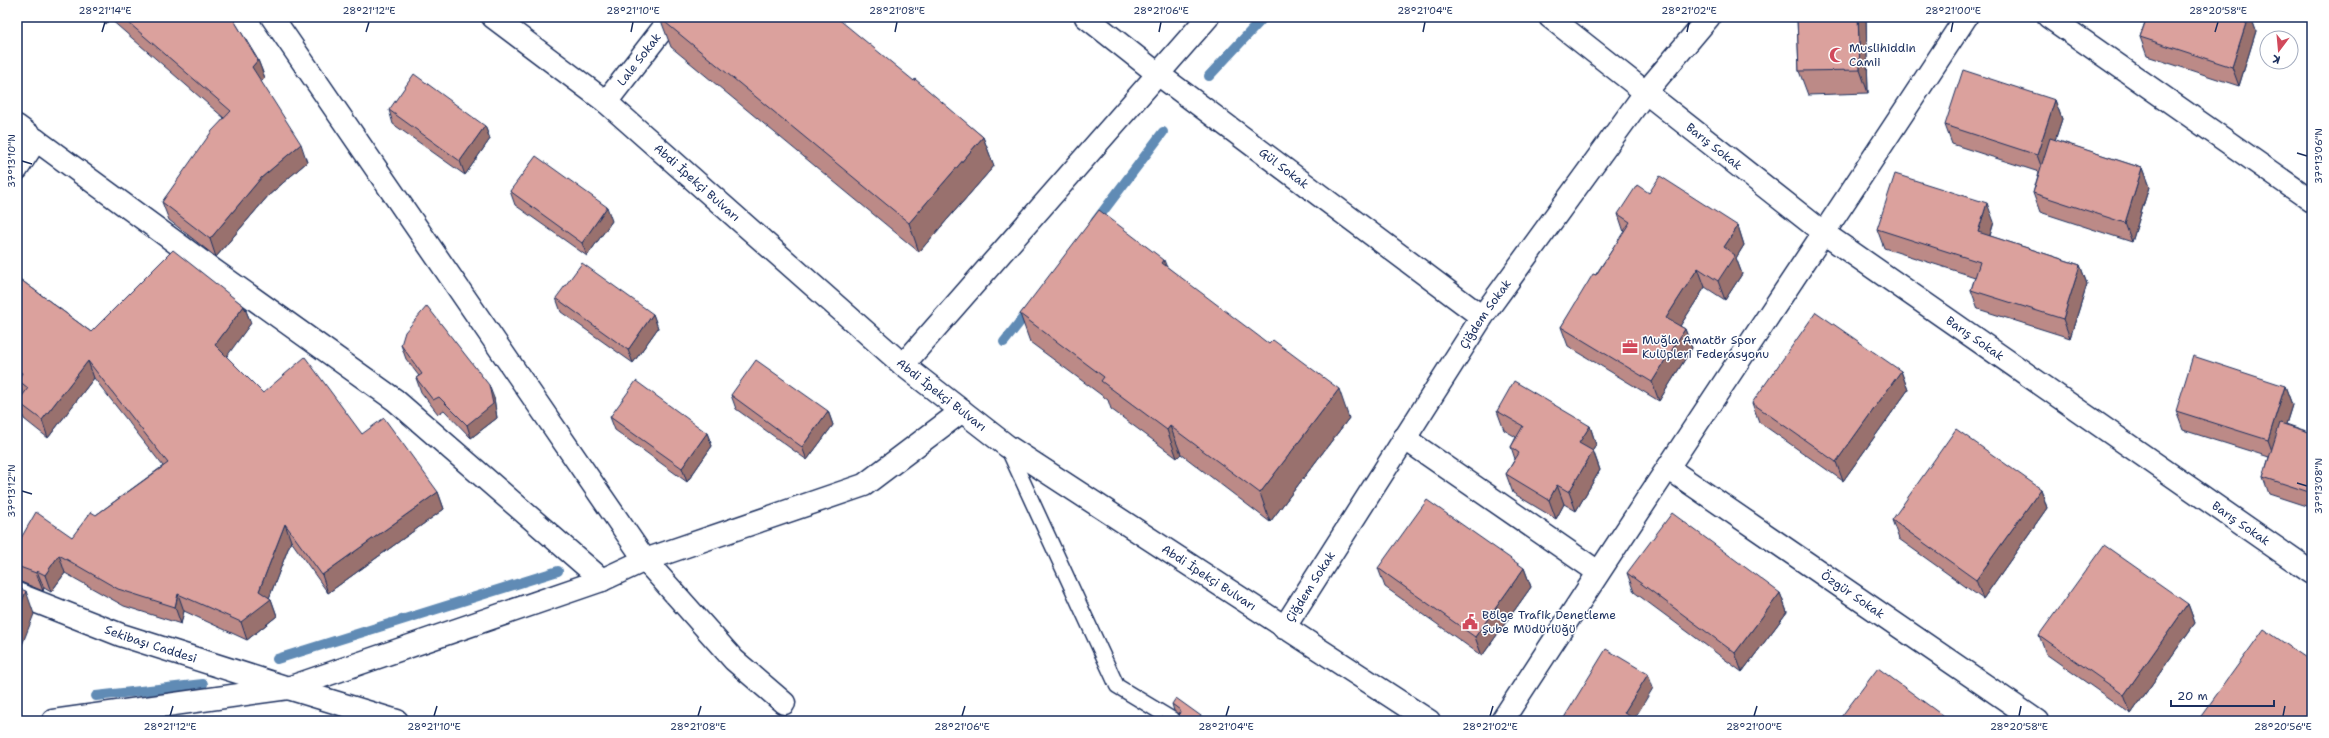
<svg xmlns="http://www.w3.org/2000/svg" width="2329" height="738" font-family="'Shantell Sans',sans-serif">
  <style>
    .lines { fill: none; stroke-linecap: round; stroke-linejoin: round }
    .stream { stroke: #618bb5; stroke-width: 10 }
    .service-casing { stroke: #1b2f5e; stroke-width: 17 }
    .minor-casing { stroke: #1b2f5e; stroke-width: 25 }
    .tertiary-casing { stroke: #1b2f5e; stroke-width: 25 }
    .secondary-casing { stroke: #1b2f5e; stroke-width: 25 }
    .service { stroke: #fff; stroke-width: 14 }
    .minor { stroke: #fff; stroke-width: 22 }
    .tertiary { stroke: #fff; stroke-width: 22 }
    .secondary { stroke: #fff; stroke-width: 22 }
    .wall { fill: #bc8a87; stroke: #1b2f5e }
    .shaded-wall { fill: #99716e; stroke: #1b2f5e }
    .building { fill: #dba19d; stroke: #1b2f5e }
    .ticks { fill: none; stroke: #1b2f5e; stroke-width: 1.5 }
    .labels { text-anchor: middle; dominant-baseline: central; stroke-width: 3; stroke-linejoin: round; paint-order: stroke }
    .poi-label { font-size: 12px; fill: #1b2f5e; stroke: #fff; text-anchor: start }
    .street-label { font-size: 12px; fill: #1b2f5e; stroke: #fff }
    .neatline { fill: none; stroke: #1b2f5e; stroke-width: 1.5 }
    .ticks-label { font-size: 10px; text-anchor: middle; fill: #1b2f5e }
  </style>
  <rect width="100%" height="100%" fill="#fff"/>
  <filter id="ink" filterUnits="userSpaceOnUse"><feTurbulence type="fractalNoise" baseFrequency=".025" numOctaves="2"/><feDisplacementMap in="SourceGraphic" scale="8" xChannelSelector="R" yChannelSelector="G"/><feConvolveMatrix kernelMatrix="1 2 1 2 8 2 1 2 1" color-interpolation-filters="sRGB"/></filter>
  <g filter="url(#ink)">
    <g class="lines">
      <g class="stream">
        <path d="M1209 76 1264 17"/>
        <path d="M1095 222 1163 132"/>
        <path d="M1004 342 1030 309"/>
        <path d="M277 659 558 571"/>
        <path d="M96 696 203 684"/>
      </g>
      <defs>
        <path id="service" d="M1007 447 1117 686 1175 721"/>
        <g id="minor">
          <path d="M272 17 645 560 734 660 784 703"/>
          <path id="s1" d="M1086 17 1158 74 1482 317"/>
          <path id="s2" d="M1550 17 1825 234 2312 573"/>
          <path d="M2049 17 2312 201"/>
          <path id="s3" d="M606 102 672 17"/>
          <path d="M17 126 212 269 395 400 602 580"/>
          <path d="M17 169 36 140"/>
          <path d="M903 365 1208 17"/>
          <path d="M1404 438 1598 572"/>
          <path id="s4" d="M1668 468 2037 721"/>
          <path id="s5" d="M1284 628 1482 317 1645 93 1709 17"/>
          <path d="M288 688 397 721"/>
          <path d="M53 721 288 688 602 580 645 560 864 485 962 411"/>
          <path d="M1502 721C1654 485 1812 253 1966 17"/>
        </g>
        <g id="tertiary">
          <path id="s6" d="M17 594 121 635 288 688"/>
        </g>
        <g id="secondary">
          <path id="s7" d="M493 17 606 102 903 365 1007 446 1429 721"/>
        </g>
      </defs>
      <use href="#service" class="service-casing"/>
      <use href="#minor" class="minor-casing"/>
      <use href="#tertiary" class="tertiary-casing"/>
      <use href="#secondary" class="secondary-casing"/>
      <use href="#service" class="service"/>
      <use href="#minor" class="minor"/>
      <use href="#tertiary" class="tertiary"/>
      <use href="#secondary" class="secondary"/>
    </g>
    <g class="wall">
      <path d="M96 17H232L258 60 265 78 261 82 307 162 268 196 216 257 169 220 162 202 224 118 110 19 106 24Z"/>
      <path d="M1797 17H1866L1868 93 1808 95 1799 71Z"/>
      <path d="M2130 17H2251L2256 31 2239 86 2147 56 2140 37 2145 22Z"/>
      <path d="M660 18 914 81 983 137 994 166 919 252 671 47Z"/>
      <path d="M2055 100 2062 119 2055 140 2142 168 2149 187 2132 242 2040 212 2033 193 2039 172 1952 144 1945 125Z"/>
      <path d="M389 110 485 126 490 139 465 175 393 124Z"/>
      <path d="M510 191 612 221 587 256 515 205Z"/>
      <path d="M1649 193 1738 226 1744 245 1736 258 1742 274 1725 300 1705 287 1680 326 1685 329 1692 348 1659 401 1568 346 1561 327 1624 232 1618 214Z"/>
      <path d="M1994 222 1990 236 2080 265 2087 284 2070 338 1978 309 1971 290 1975 277 1884 248 1877 229Z"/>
      <path d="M1167 267 1349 418 1270 522 1181 454 1177 458 1111 409 1108 400 1030 342 1020 314Z"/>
      <path d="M17 277 91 332 244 306 251 323 226 356 263 393 362 434 438 492 444 509 328 593 291 541 269 598 271 599 277 616 247 640 184 611 181 624 124 606 65 573 51 592 44 588 43 591 21 582 17 583V545L72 537 96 515 163 466 94 378 48 438 24 419 18 402 23 395 19 383 17 382Z"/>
      <path d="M556 298 653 314 658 328 633 363 561 312Z"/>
      <path d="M401 345 494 398 497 418 471 438 444 410 438 414 421 392 416 378 419 376 406 359Z"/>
      <path d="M1901 371 1908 390 1843 481 1759 422 1752 403Z"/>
      <path d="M2285 386 2292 405 2286 424 2312 433V508L2269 494 2263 477 2269 457 2183 430 2176 411Z"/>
      <path d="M731 395 828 411 833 425 807 460 736 409Z"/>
      <path d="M1497 411 1590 426 1596 445 1593 450 1600 470 1576 511 1564 504 1556 519 1513 493 1506 474 1515 459 1511 447 1516 437 1504 430Z"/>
      <path d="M610 417 707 433 712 446 687 482 615 430Z"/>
      <path d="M2041 489 2047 508 1983 599 1899 539 1892 520Z"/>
      <path d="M1378 568H1524L1531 587 1482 656 1385 587Z"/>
      <path d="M1627 573 1780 593 1787 612 1742 672 1634 592Z"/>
      <path d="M2188 604 2195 623 2131 714 2046 654 2039 635Z"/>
      <path d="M1172 704 1208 721 1179 719 1180 715 1174 711Z"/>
    </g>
    <g class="shaded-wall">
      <path d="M103 17H109L110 19 106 24Z"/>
      <path d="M1858 17H1866L1868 93 1860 70Z"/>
      <path d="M2248 17H2251L2256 31 2239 86 2232 67Z"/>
      <path d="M258 60 265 78 258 85 252 67Z"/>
      <path d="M2055 100 2062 119 2044 174 2037 155Z"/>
      <path d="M485 126 490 139 465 175 460 161Z"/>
      <path d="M983 137 994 166 919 252 909 223Z"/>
      <path d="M301 144 307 162 268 196 216 257 210 239 261 178Z"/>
      <path d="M2142 168 2149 187 2132 242 2125 223Z"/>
      <path d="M1987 203 1994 222 1985 251 1978 232Z"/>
      <path d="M607 207 612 221 587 256 582 243Z"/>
      <path d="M1738 226 1744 245 1736 258 1742 274 1725 300 1718 281 1724 247Z"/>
      <path d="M1164 260 1175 288 1162 263Z"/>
      <path d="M2080 265 2087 284 2070 338 2063 319Z"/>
      <path d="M1698 268 1705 287 1673 337 1666 318Z"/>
      <path d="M244 306 251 323 222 363 215 345Z"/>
      <path d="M653 314 658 328 633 363 628 350Z"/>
      <path d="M1685 329 1692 348 1659 401 1652 382Z"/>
      <path d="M88 361 94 378 48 438 42 420Z"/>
      <path d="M1901 371 1908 390 1843 481 1836 462Z"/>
      <path d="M489 385 494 398 497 418 471 438 467 425Z"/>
      <path d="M2285 386 2292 405 2275 459 2268 440Z"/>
      <path d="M1339 389 1349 418 1270 522 1260 493Z"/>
      <path d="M828 411 833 425 807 460 802 447Z"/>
      <path d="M1170 426 1181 454 1177 458 1167 430Z"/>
      <path d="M1590 426 1596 445 1586 462 1579 443Z"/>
      <path d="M707 433 712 446 687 482 682 468Z"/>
      <path d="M1593 451 1600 470 1576 511 1569 492Z"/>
      <path d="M1557 485 1564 504 1556 519 1549 500Z"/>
      <path d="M2041 489 2047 508 1983 599 1976 580Z"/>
      <path d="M438 492 444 509 328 593 322 575Z"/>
      <path d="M285 524 291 541 268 601 271 599 277 616 247 640 241 622 259 591Z"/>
      <path d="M59 555 65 573 51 592 45 575Z"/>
      <path d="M1524 568 1531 587 1482 656 1475 637Z"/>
      <path d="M37 571 44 588 43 591 36 573Z"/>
      <path d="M26 591 34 614 17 658V614Z"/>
      <path d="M1780 593 1787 612 1742 672 1735 653Z"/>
      <path d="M178 594 184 611 181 624 175 607Z"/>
      <path d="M2188 604 2195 623 2131 714 2124 695Z"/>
      <path d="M1648 674 1653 688 1633 721 1624 713Z"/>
    </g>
    <g class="building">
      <path d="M122 17H232L258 60 252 67 301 144 261 178 210 239 162 202 212 131 231 111Z"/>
      <path d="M662 17H836L914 81 915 79 983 137 909 223 660 18Z"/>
      <path d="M1797 17H1858L1860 70 1799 71Z"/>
      <path d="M2147 17H2248L2232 67 2140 37Z"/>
      <path d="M1963 70 2055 100 2037 155 1945 125Z"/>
      <path d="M414 74 485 126 460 161 389 110Z"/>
      <path d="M2050 138 2142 168 2125 223 2033 193Z"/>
      <path d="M536 156 607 207 582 243 510 191Z"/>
      <path d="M1895 174 1987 203 1978 232 2080 265 2063 319 1971 290 1980 262 1877 229Z"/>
      <path d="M1660 176 1738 226 1724 247 1735 255 1718 281 1698 268 1666 318 1685 329 1652 382 1561 327 1593 274 1596 275 1630 222 1618 214 1637 185 1649 193Z"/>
      <path d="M1099 210 1164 260 1162 263 1269 344 1273 340 1339 389 1260 493 1170 426 1167 430 1101 381 1104 377 1020 314Z"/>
      <path d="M173 250 244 306 215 345 263 393 305 357 362 434 384 418 438 492 322 575 285 524 259 591 271 599 241 622 178 594 175 607 118 589 59 555 45 575 37 571 36 573 17 566V545L36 512 72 537 91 512 96 515 168 463 88 361 42 420 18 402 28 388 18 380 22 373 17 369V277L91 332Z"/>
      <path d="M582 263 653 314 628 350 556 298Z"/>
      <path d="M427 306 489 385 493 404 467 425 439 397 433 400 416 378 422 374 401 345 405 332Z"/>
      <path d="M1816 312 1901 371 1836 462 1752 403Z"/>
      <path d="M2193 356 2285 386 2268 440 2176 411Z"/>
      <path d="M756 360 828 411 802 447 731 395Z"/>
      <path d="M636 381 707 433 682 468 610 417Z"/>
      <path d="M1514 381 1590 426 1579 443 1593 451 1569 492 1557 485 1549 500 1506 474 1519 453 1511 447 1523 426 1497 411Z"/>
      <path d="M2280 423 2312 433V493L2263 477Z"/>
      <path d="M1956 429 2041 489 1976 580 1892 520Z"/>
      <path d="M1427 500 1524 568 1475 637 1378 568Z"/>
      <path d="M1672 513 1780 593 1735 653 1627 573Z"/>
      <path d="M2104 545 2188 604 2124 695 2039 635Z"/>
      <path d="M17 588 26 591 17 614Z"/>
      <path d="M2264 629 2312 662V721H2201L2199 719Z"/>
      <path d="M1606 649 1648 674 1624 713 1638 721H1562Z"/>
      <path d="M1878 668 1950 721H1838Z"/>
      <path d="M1176 698 1208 721H1174L1179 719 1180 710 1172 704Z"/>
      <path d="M1162 717 1169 721H1159Z"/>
    </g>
  </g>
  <path class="ticks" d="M102 32 105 22M366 32 369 22M631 32 633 22M895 32 897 22M1159 32 1161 22M1423 32 1425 22M1687 32 1689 22M1951 32 1953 22M2215 32 2218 22M2297 153 2307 156M22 161 32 164M2297 483 2307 486M22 491 32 494M170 716 173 706M434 716 437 706M698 716 701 706M962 716 965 706M1226 716 1229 706M1490 716 1493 706M1754 716 1757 706M2019 716 2021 706M2283 716 2285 706"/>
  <defs>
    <symbol id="mosque-bare" viewBox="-9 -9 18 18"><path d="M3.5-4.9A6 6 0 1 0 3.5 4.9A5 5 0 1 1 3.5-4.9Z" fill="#d1495b" stroke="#fff" stroke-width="2.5" paint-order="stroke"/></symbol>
    <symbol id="office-bare" viewBox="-9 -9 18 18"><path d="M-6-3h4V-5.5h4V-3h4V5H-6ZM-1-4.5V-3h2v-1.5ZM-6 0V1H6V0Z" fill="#d1495b" stroke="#fff" stroke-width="2.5" paint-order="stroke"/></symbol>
    <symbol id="civic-bare" viewBox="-9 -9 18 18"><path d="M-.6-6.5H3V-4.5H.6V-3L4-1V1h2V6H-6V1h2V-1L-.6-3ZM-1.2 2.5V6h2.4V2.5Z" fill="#d1495b" stroke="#fff" stroke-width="2.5" paint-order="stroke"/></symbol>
  </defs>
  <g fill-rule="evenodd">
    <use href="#mosque-bare" x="1826" y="44" width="22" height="22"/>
    <use href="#office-bare" x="1619" y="336" width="22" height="22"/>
    <use href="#civic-bare" x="1459" y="611" width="22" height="22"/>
  </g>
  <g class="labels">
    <g class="poi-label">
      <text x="1849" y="48">Muslihiddin<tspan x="1849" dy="14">Camii</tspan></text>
      <text x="1642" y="340">Muğla Amatör Spor<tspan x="1642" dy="14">Kulüpleri Federasyonu</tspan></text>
      <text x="1482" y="615">Bölge Trafik Denetleme<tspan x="1482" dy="14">Şube Müdürlüğü</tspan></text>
    </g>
    <g class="street-label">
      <text stroke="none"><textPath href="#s3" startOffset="54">Lale Sokak</textPath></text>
      <text stroke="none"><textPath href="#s2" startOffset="209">Barış Sokak</textPath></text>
      <text stroke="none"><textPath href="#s1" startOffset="249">Gül Sokak</textPath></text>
      <text stroke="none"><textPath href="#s7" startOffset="263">Abdi İpekçi Bulvarı</textPath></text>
      <text stroke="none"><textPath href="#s5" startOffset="373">Çiğdem Sokak</textPath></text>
      <text stroke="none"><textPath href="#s2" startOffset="533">Barış Sokak</textPath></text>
      <text stroke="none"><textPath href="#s7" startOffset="587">Abdi İpekçi Bulvarı</textPath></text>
      <text stroke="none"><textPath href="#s2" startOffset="857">Barış Sokak</textPath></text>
      <text stroke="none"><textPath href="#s7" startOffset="911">Abdi İpekçi Bulvarı</textPath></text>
      <text stroke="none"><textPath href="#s5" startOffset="49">Çiğdem Sokak</textPath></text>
      <text stroke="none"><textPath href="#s4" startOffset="224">Özgür Sokak</textPath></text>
      <text stroke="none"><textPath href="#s6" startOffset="143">Sekibaşı Caddesi</textPath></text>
    </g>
  </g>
  <rect width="2329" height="738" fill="none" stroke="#fff" stroke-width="44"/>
  <g transform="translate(2279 50) rotate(196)"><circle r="19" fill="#ffffff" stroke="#a4acbf"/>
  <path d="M0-3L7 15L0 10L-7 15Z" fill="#d1495b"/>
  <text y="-6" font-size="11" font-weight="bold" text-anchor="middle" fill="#1b2f5e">K</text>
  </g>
  <path d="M2171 700v6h103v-6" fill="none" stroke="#1b2f5e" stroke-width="2"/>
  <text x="2177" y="700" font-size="12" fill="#1b2f5e" stroke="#ffffff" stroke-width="3" paint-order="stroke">20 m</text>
  <rect x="22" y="22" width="2285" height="694" class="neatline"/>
  <g class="ticks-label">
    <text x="105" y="14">28°21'14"E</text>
    <text x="369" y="14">28°21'12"E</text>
    <text x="633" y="14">28°21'10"E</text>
    <text x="897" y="14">28°21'08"E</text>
    <text x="1161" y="14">28°21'06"E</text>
    <text x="1425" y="14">28°21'04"E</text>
    <text x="1689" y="14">28°21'02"E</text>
    <text x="1953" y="14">28°21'00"E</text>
    <text x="2218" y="14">28°20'58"E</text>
    <text transform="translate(2318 156) rotate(-90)" y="4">37°13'06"N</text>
    <text transform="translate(11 161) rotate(-90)" y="4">37°13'10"N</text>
    <text transform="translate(2318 486) rotate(-90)" y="4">37°13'08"N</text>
    <text transform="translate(11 491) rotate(-90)" y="4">37°13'12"N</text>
    <text x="170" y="730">28°21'12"E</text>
    <text x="434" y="730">28°21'10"E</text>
    <text x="698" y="730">28°21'08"E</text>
    <text x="962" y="730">28°21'06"E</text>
    <text x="1226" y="730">28°21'04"E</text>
    <text x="1490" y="730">28°21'02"E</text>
    <text x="1754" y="730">28°21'00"E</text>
    <text x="2019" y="730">28°20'58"E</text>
    <text x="2283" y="730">28°20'56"E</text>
  </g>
</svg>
